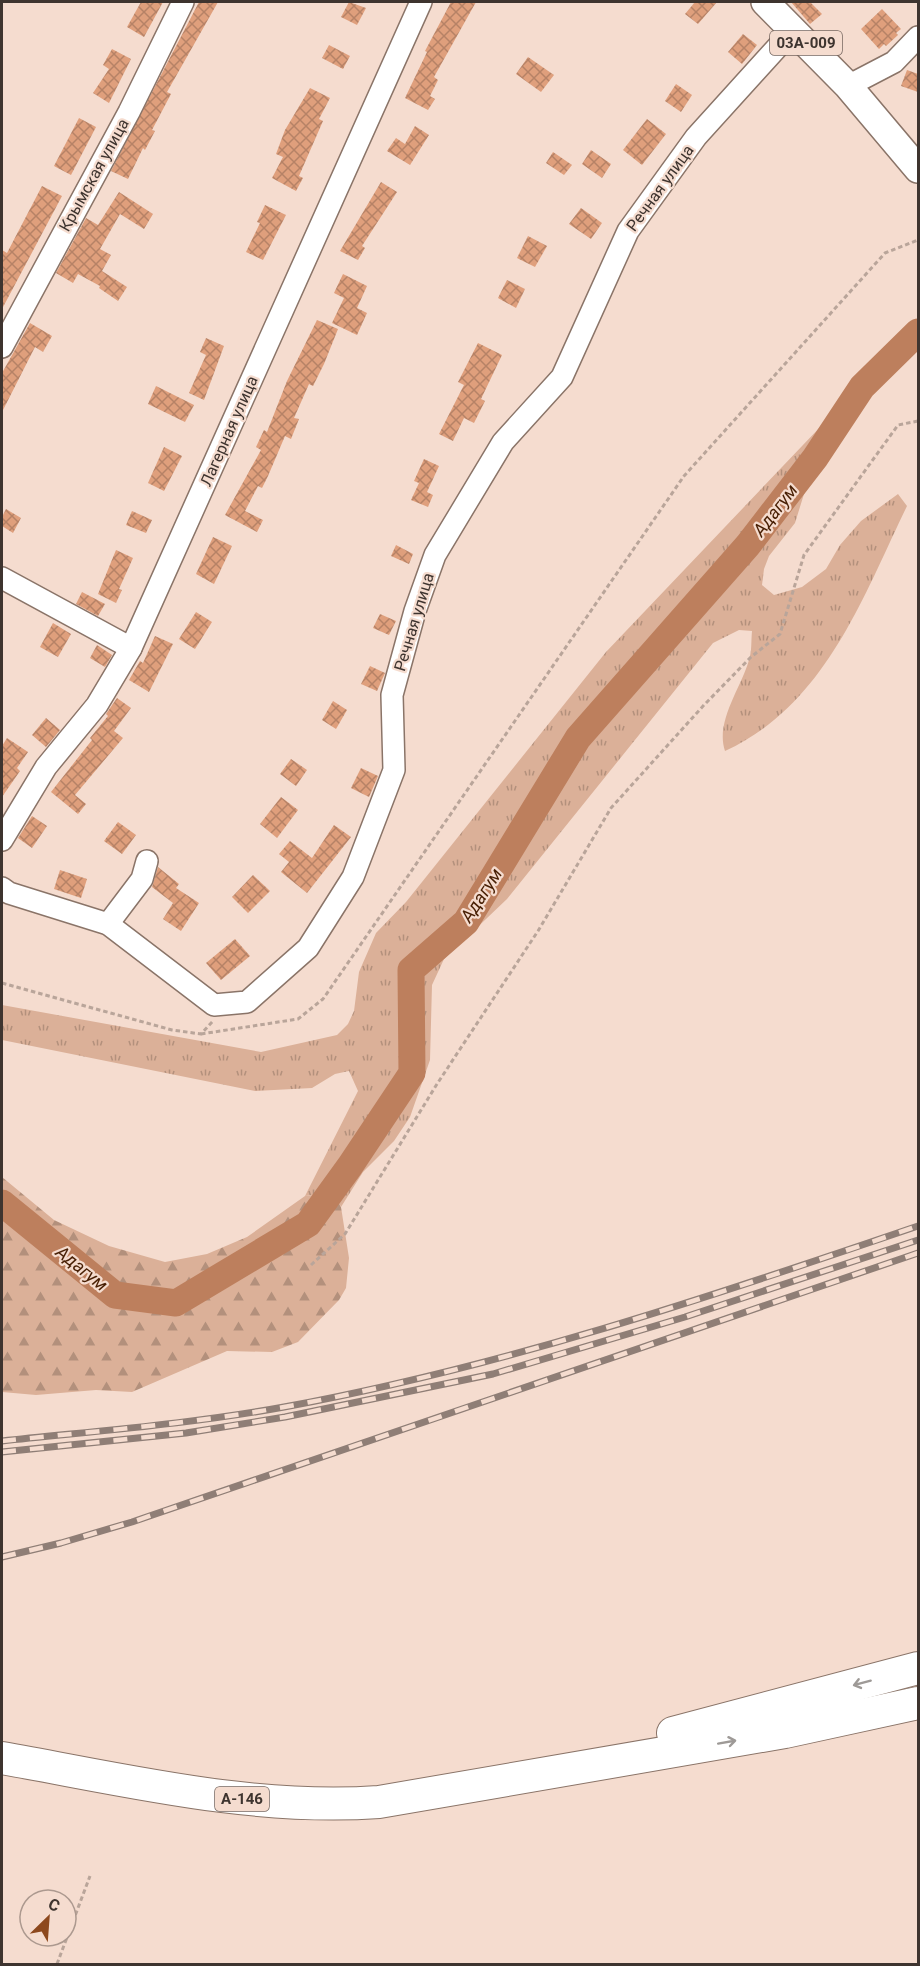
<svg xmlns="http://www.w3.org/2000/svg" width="920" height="1966" font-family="Roboto,sans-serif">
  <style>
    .grass { fill: url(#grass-tufts) }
    .forest { fill: url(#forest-firs) }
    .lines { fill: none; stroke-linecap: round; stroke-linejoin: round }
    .river { stroke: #bd7f5d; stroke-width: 27 }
    .building { fill: url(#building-cross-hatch) }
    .minor-casing { stroke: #8a7468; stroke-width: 24 }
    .major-casing { stroke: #8a7468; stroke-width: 30 }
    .highway-casing { stroke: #8a7468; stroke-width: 34 }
    .path { stroke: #b9a59a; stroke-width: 3; stroke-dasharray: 4.5 3; stroke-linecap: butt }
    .minor { stroke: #fff; stroke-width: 21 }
    .major { stroke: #fff; stroke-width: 27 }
    .highway { stroke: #fff; stroke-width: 32 }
    .rail-casing { stroke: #8f7e76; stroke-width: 7 }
    .rail { stroke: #f5dccf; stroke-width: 4.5; stroke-dasharray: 14; stroke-linecap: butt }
    .oneway { stroke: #9e9a97 }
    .labels { text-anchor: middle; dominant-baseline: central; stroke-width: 4.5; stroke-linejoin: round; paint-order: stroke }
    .shield { fill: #f5dccf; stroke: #75665f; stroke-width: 1.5 }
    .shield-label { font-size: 15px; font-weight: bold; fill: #3e342f }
    .street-label { font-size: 16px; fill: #3e342f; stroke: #f5dccf }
    .water-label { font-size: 18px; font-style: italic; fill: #481f04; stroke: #f5dccf }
  </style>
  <defs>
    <pattern id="grass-tufts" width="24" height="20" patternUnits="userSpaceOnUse" patternTransform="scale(1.5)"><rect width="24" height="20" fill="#dbb098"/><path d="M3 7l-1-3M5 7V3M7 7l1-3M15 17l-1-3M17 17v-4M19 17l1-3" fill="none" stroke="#b3907c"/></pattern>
    <pattern id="forest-firs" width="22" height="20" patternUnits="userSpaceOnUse" patternTransform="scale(1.5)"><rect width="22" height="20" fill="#dbb098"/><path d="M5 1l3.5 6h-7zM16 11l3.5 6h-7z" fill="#b3907c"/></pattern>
    <pattern id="building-cross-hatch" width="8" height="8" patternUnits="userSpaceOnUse" patternTransform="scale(1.5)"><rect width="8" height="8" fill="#df9f7c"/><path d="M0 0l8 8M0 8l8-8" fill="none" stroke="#b68266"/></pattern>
  </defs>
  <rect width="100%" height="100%" fill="#f5dccf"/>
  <path class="grass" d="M843 403 819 469 804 494 795 523 769 556 764 569 762 585 774 595 802 587 826 569 840 545 861 521 898 494 907 506C862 599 825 705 725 751 715 722 741 688 749 660 752 651 751 641 752 631L739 630 713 643 507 899 444 959 432 985 430 1060 410 1117 394 1141 363 1172 341 1207 335 1192 305 1196 358 1091 349 1071 335 1074 312 1088 255 1091 2 1040V1005L261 1052 337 1035 348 1024 354 1011 359 972 376 933 406 902 606 652Z"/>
  <path class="forest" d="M2 1177 54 1220 109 1246 165 1262 207 1254 247 1237 305 1196 335 1192 341 1207 349 1258 346 1288 339 1300 298 1342 272 1352 227 1351 132 1392 96 1390 36 1395 2 1392Z"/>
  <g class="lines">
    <path class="river" d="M2 1203 115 1295 176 1303 308 1224 350 1166 412 1073 411 970 466 922 578 738 748 545 815 458 862 387 918 332"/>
  </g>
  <g class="building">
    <path d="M141 2H163L144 37 127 27Z"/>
    <path d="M199 2H218L167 92 171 94 152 130 155 131 145 150 143 148 128 179 111 171Z"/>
    <path d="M349 2 366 8 357 25 341 17Z"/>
    <path d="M451 2H476L434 77 438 80 430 96 435 99 428 110 405 98 427 52 425 51Z"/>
    <path d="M695 2H717L698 24 685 14Z"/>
    <path d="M791 2H810L822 14 810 24Z"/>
    <path d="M882 9 901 29 896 33 898 35 886 46 884 44 879 49 861 29Z"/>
    <path d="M743 34 757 45 742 64 728 52Z"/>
    <path d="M329 45 350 56 343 69 322 58Z"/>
    <path d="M112 49 131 59 109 103 93 93 109 69 103 65Z"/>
    <path d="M528 57 554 75 541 92 516 74Z"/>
    <path d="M907 70 918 74V92L901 86Z"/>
    <path d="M676 84 692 95 681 112 665 101Z"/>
    <path d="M310 88 330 98 319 119 323 121 299 176 303 178 296 191 272 178 283 157 276 154 285 130Z"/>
    <path d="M79 118 96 127 71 175 54 166Z"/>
    <path d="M647 119 666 134 642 165 623 150Z"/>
    <path d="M415 126 429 135 410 165 387 151 396 138 405 144Z"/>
    <path d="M591 150 611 164 602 178 582 164Z"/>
    <path d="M553 152 572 165 564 175 546 163Z"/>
    <path d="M381 182 397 192 362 246 365 248 358 260 340 251Z"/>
    <path d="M42 186 62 196 2 309V250L7 253Z"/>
    <path d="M119 192 153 214 144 229 120 214 100 249 111 255 102 271 127 287 118 301 99 288 100 286 78 274 73 283 56 273 86 218 98 225Z"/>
    <path d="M265 205 286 215 263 260 246 252 260 223 257 222Z"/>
    <path d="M581 208 602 223 591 239 569 224Z"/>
    <path d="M528 236 547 246 535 267 517 258Z"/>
    <path d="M343 274 367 286 357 308 367 313 357 335 332 323 344 298 334 293Z"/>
    <path d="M507 280 525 289 516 308 498 298Z"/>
    <path d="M317 320 338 329 324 364 313 386 309 384 294 418 299 419 291 439 285 436 268 476 262 488 258 486 245 511 263 520 257 532 225 515 261 450 256 447 264 430 267 432 287 381Z"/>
    <path d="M30 323 52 336 43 352 35 347 2 412V373Z"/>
    <path d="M206 338 224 346 204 400 189 393 206 355 200 352Z"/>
    <path d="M478 343 502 355 481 399 485 401 474 423 464 418 453 441 439 434 464 385 458 382Z"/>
    <path d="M156 386 194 405 185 422 148 404Z"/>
    <path d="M164 447 182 456 164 491 148 483Z"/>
    <path d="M424 459 439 466 427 492 433 495 428 507 411 500 419 483 414 481Z"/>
    <path d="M6 509 21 518 13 533 2 526V517Z"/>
    <path d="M132 511 152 520 146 533 126 525Z"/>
    <path d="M213 537 232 546 214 584 196 574Z"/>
    <path d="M396 545 413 554 409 564 391 556Z"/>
    <path d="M116 550 133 558 119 589 122 590 116 603 98 594Z"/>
    <path d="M82 592 105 604 98 616 76 604Z"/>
    <path d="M196 612 212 622 195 649 179 639Z"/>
    <path d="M380 614 396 621 389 635 373 628Z"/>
    <path d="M53 623 71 634 58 657 40 647Z"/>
    <path d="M155 636 173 644 149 692 129 680 140 661 143 663Z"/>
    <path d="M97 645 112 655 105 667 90 658Z"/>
    <path d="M370 666 385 673 377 691 361 684Z"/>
    <path d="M117 698 131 708 114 731 123 738 75 795 86 804 78 814 51 792 92 740 90 738 108 716 106 714Z"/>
    <path d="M333 701 347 710 336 729 322 720Z"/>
    <path d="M46 718 60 730 46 747 32 735Z"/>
    <path d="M7 738 28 752 17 768 20 771 2 797V746Z"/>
    <path d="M291 759 307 770 296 786 280 774Z"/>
    <path d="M361 768 378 776 369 797 351 788Z"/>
    <path d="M281 797 298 810 277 838 260 824Z"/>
    <path d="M32 816 47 826 32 848 18 838Z"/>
    <path d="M118 822 136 835 122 854 104 841Z"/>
    <path d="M334 825 351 837 307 893 281 872 289 862 279 854 290 841 312 858Z"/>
    <path d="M158 867 179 884 176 888 199 903 181 931 163 919 173 903 152 887Z"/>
    <path d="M60 870 87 879 81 898 54 889Z"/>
    <path d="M253 875 270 891 248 913 232 897Z"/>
    <path d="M235 939 250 956 221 980 206 963Z"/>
  </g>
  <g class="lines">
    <defs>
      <g id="minor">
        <path d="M848 86 894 62 918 37"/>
        <path d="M2 347 129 112 183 2"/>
        <path d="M2 578 131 648"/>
        <path d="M2 840 46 767 97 705 131 648 421 2"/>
        <path d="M2 888 9 893 108 924 214 1005 247 1002 308 948 353 877 394 770 392 695 415 611 435 555 503 442 562 377 628 231 696 137 793 30"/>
        <path d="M108 924 142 879 147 861"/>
      </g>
      <path id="major" d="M765 2 848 86 918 169"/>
      <g id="highway">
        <path d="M673 1733 918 1668"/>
        <path d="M2 1758C126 1780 252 1811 379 1802L785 1732 918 1703"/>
      </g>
    </defs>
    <use href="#minor" class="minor-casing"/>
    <use href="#major" class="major-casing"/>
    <use href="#highway" class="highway-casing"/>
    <g class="path">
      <path d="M2 983 172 1030 201 1034 213 1021"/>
      <path d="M201 1034 298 1019 323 999 684 476 885 253 918 240"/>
      <path d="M311 1265 345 1234 437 1084 538 931 611 808 704 705 751 657 780 634 804 555 898 425 918 421"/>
      <path d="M57 1964 90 1876"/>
    </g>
    <use href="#minor" class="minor"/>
    <use href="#major" class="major"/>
    <use href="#highway" class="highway"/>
    <defs>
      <g id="rail">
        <path d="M2 1441C96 1431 191 1424 284 1407 502 1367 710 1297 918 1226"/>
        <path d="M2 1452 186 1433 285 1417 493 1374 685 1317 918 1240"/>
        <path d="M2 1557 61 1543 132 1522 918 1253"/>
      </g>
    </defs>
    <use href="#rail" class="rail-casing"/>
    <use href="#rail" class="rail"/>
  </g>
  <defs><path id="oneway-shaft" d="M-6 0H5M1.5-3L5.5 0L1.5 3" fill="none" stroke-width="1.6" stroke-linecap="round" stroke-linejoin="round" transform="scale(1.5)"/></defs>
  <g class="oneway">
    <use href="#oneway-shaft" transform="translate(862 1683) rotate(165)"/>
    <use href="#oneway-shaft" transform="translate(727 1742) rotate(-10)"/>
  </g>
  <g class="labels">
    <g class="shield">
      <rect x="770" y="31" width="72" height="24" rx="4.5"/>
      <rect x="215" y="1787" width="54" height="24" rx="4.5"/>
    </g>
    <g class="shield-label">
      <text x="806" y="43">03А-009</text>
      <text x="242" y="1799">А-146</text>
    </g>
    <g class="street-label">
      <text transform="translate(94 175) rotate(-61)">Крымская улица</text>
      <text transform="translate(660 188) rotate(-54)">Речная улица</text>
      <text transform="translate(229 431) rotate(-66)">Лагерная улица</text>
      <text transform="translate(414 622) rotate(-73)">Речная улица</text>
    </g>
    <g class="water-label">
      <text transform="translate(775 510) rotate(-52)">Адагум</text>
      <text transform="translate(481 895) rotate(-57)">Адагум</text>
      <text transform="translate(82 1268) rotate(39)">Адагум</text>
    </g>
  </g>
  <rect width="920" height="1966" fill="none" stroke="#3e342f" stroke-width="6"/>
  <g transform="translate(48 1918) rotate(25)"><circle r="28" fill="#f5dccf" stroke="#ac998f" stroke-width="1.5"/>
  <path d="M0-4.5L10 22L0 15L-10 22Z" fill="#8d481d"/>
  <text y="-9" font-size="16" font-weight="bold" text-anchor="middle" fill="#3e342f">С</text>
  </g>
</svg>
